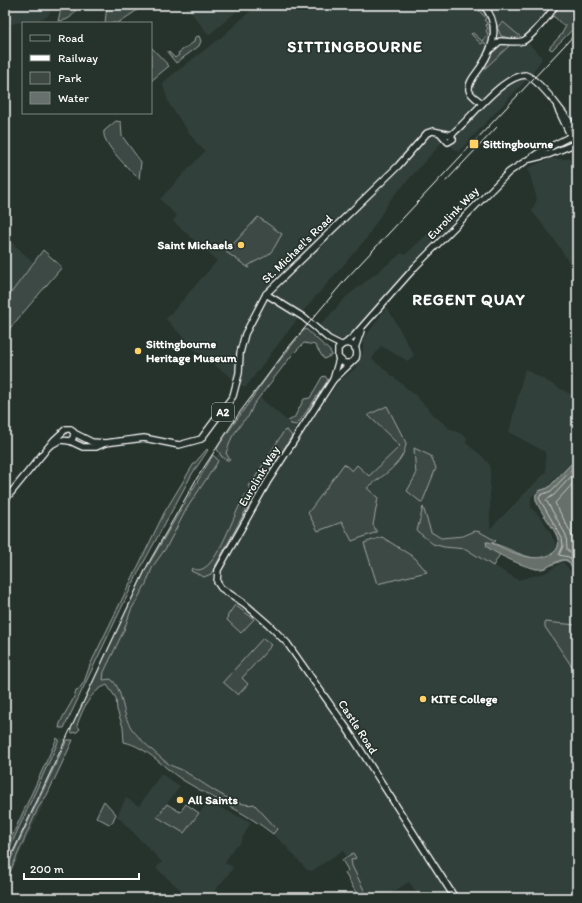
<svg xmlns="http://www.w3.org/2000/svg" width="582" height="903" font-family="Itim,sans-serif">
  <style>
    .built { fill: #333f3a }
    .green { fill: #3e4944; stroke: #9ea4a2 }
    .water { fill: #67706c; stroke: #a4a9a7 }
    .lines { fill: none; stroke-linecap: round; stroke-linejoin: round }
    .shore { stroke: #c2c6c4; stroke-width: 1 }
    .major-casing { stroke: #fff; stroke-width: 8 }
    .major { stroke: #26332d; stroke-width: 5.5 }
    .rail { stroke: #fff; stroke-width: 1 }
    .poi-dot { fill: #ffd166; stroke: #26332d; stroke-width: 1.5 }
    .labels { text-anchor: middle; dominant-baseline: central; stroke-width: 3.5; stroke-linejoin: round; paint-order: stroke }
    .shield { fill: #26332d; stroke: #bec2c0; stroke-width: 1 }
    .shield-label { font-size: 11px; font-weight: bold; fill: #fff }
    .poi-label { font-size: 12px; font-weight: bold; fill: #fff; stroke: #26332d; text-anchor: start }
    .street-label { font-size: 12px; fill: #fff; stroke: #26332d }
    .district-label { font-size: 16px; font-weight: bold; letter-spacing: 1px; fill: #fff; stroke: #26332d }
  </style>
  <rect width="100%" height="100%" fill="#26332d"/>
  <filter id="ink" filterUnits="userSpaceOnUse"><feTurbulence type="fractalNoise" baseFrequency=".025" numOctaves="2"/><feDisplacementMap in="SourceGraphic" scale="8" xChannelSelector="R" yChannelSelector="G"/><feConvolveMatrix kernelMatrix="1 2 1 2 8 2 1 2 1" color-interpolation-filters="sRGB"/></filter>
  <g filter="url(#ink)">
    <g class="built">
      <path d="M5 5H54L48 16 39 20 10 24 5 17Z"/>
      <path d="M185 5H244L209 35Z"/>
      <path d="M257 5H557L526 41 541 56V60L534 70 533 73 458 152 444 140 390 200 366 239 305 309 245 388 194 349 166 319 217 261 173 221 177 216 160 199 205 151 195 141 169 104 163 85 167 79 224 35Z"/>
      <path d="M549 159H577V275L554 239 532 211 537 199 528 168Z"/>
      <path d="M462 202 467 207 421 254 350 337 345 340 331 338 318 328 346 297 402 253 405 255Z"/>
      <path d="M5 236 33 262 5 301Z"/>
      <path d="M387 307 414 355 408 361 381 346 372 359 414 394 435 416 449 428 467 437 466 443 483 457 490 465V529L546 472 545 452 509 432 525 369 577 398V462L551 482 547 492 538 491 531 497V508L543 520 556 544 557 549 551 557 544 561 523 557 480 532 441 538 431 533 444 547 466 549 518 580 545 573 563 562 577 579V625L545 623 546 627 577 674V898H420L409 882 384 898H368L343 850 312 871 307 870 284 844 256 820 184 781 145 748 127 719 123 705 111 685 96 677 147 572 209 466 260 398 296 428 304 432 340 380 355 369 363 352V340Z"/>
      <path d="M57 738 73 740 5 886V847Z"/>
      <path d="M161 774 180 786 157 817 184 833 208 802 251 822 239 845 234 847 225 863 233 867 231 871 209 898H190L156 868 162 862 117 816 126 798 139 806Z"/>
    </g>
    <g class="green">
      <path d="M62 5H77C75 15 69 21 58 21Z"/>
      <path d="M107 5H145L118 23H105Z"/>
      <path d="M557 5H577V25L552 50 549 48 561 35 566 26 562 25 556 18 552 16Z"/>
      <path d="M483 9C499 26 489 47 480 65L487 46 484 42 481 44 471 34 473 33 482 41 488 34 486 31 488 28 486 26 487 23 484 20 486 18 479 11Z"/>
      <path d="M503 22 522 38 517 40 501 36 497 27Z"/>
      <path d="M199 36 201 41 199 46 176 63 168 53V51L175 58 179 55 178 53 194 42 195 37Z"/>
      <path d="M499 43 509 44V46L481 72 494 48Z"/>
      <path d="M151 47 169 66 151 81Z"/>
      <path d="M116 121 121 122 122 136 141 162 139 179C130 170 101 143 104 131Z"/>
      <path d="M258 217 282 234C278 240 275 248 270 253 263 259 254 261 248 266L249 268 226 252Z"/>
      <path d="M43 250 62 267 5 334V301Z"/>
      <path d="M306 329 330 351 332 355 324 359 315 345 304 343 292 355 254 404 248 417 243 421 232 437 226 453 230 460H227L222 457 217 449 221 442 272 370 304 330Z"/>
      <path d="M325 376 328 380 300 421 296 425 291 424 288 421 294 418 304 399 310 398 322 377Z"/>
      <path d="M387 406 406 443C404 464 382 476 367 488L378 498 373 525 377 532 352 541 342 522 318 531 308 513 344 464 352 471 357 465 369 476 400 446 368 415Z"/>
      <path d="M287 430 292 436 255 494 248 486 250 483 251 484 284 431Z"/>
      <path d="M414 448 431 456 436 468 422 503 407 491 416 475Z"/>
      <path d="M207 449 208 450 192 474 140 569 64 728H59C60 717 74 703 76 690L79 689 84 682 90 665 164 513 193 465Z"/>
      <path d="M213 455 218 460 217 463 187 508 166 548 153 566 146 584 131 610 124 630 104 672 103 680 111 679C124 689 121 715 132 729 140 740 159 757 170 765 176 768 182 769 187 773 202 782 237 809 254 804L277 829 273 834C245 812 216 800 186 782 165 770 148 747 124 742L123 727 117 710 116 698 107 685C90 691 83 709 77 725L80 729 77 732 72 733 71 729 146 569Z"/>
      <path d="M577 458 570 473 577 574 569 562 564 560 544 568 536 569 500 554 493 566 466 549 444 547 433 544 417 531 423 507 431 532 441 538 463 536 475 531 480 532 496 541 492 543C509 546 542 572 557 549 566 534 533 510 536 494L539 491 548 488Z"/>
      <path d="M248 492 250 494 251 501 211 574 204 577 191 571 192 568C216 583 235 503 248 492Z"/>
      <path d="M382 537 415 558 427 572 377 584 364 543Z"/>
      <path d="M235 605 254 619 241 633 227 620 228 615Z"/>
      <path d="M545 622 577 625V674L545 627Z"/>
      <path d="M263 638 272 645 242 678 248 684 238 695 223 682Z"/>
      <path d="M57 738 59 740 5 858V852Z"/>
      <path d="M67 740H73L47 795 38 808 5 883V873L13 854Z"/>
      <path d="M104 801 116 814 112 823 109 824 96 817Z"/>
      <path d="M167 804 180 812 186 804 199 813 184 833 157 817Z"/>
      <path d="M353 853 356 858 351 860 352 866 368 898H359L345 873 348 870 342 860Z"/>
    </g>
    <path class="water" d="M577 458 575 498 577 574 567 560C557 558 550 568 541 569 529 570 496 554 487 547L486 542H489C507 549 533 566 553 553 573 539 532 511 536 494L539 491 548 488Z"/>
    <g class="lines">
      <g class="shore">
        <path d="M577 464 551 491 541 495 539 498 562 538 563 546 559 555 569 557 577 566"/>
        <path d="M577 470 554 495 546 500 566 535 567 550 577 557"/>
        <path d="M577 479 555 503 571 533 574 546 577 549"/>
      </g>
      <defs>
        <g id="major">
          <path d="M491 49 500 41C507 41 516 43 523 41 530 38 553 12 555 5"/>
          <path d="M482 103C478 100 470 95 469 90 468 82 476 74 480 68 494 47 501 24 483 5"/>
          <path d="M557 107 572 139"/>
          <path d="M441 134 448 142 453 139"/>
          <path d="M451 135C470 120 500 77 525 75 540 79 568 119 577 133"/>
          <path d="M530 159 550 154 577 143"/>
          <path d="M266 294 303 317 329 339 341 345"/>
          <path d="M346 343 354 336 415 267 509 172 538 153 577 133"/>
          <path d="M355 348 361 331"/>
          <path d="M349 363H344L338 357V349C346 338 360 345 356 358L333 380 268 481 218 570 217 582 221 588 245 604 268 624 287 643 346 727 455 898"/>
          <path d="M333 380 339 359"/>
          <path d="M74 433 92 442 105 443"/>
          <path d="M51 445 60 440 70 441 83 447H96L105 443 144 438 179 445 201 439 233 396 239 373 240 353 245 334 266 294 398 166 427 133 433 131 451 135"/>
          <path d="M5 500 54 440 66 429H71L74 433 73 438 70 441"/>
        </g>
      </defs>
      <use href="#major" class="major-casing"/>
      <use href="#major" class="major"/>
      <g class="rail">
        <path d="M446 181 497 127"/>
        <path d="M5 869 148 564 197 478 240 412 288 348 345 280 577 32"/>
      </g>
    </g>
  </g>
  <g class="poi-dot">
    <rect x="469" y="139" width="10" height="10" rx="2"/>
    <circle cx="241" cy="245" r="4"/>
    <circle cx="138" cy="351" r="4"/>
    <circle cx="423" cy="699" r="4"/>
    <circle cx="180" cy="800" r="4"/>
  </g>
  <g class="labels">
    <rect class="shield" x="212" y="403" width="22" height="18" rx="3"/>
    <g class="shield-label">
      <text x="223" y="412">A2</text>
    </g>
    <g class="poi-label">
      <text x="483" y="144">Sittingbourne</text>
      <text x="233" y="245" text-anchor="end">Saint Michaels</text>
      <text x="146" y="344">Sittingbourne<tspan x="146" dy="14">Heritage Museum</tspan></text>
      <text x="431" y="699">KITE College</text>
      <text x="188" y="800">All Saints</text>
    </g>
    <g class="street-label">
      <text transform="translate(453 213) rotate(-46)">Eurolink Way</text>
      <text transform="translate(297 249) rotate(-44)">St. Michael's Road</text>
      <text transform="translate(259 476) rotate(-59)">Eurolink Way</text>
      <text transform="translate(358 727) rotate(57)">Castle Road</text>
    </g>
    <g class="district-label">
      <text x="355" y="46">SITTINGBOURNE</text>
      <text x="469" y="299">REGENT QUAY</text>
    </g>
  </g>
  <rect width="582" height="903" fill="none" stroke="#26332d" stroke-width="20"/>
  <rect x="10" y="10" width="562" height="883" fill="none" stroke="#fff" stroke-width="1.5" filter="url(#ink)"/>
  <rect x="22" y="22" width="130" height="92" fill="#26332d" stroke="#7d8581"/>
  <rect x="30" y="35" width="20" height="6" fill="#26332d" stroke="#7d8581"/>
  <text x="58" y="42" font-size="12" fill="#ffffff">Road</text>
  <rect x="30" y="55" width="20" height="6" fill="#ffffff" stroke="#7d8581"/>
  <text x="58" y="62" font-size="12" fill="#ffffff">Railway</text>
  <rect x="30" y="72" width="20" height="12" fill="#3e4944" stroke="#7d8581"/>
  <text x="58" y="82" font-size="12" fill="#ffffff">Park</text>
  <rect x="30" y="92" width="20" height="12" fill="#67706c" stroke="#7d8581"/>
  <text x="58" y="102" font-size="12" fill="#ffffff">Water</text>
  <path d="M24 873v6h115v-6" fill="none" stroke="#ffffff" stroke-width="2"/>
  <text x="30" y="873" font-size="12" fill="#ffffff" stroke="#26332d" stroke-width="3" paint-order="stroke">200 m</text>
</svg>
